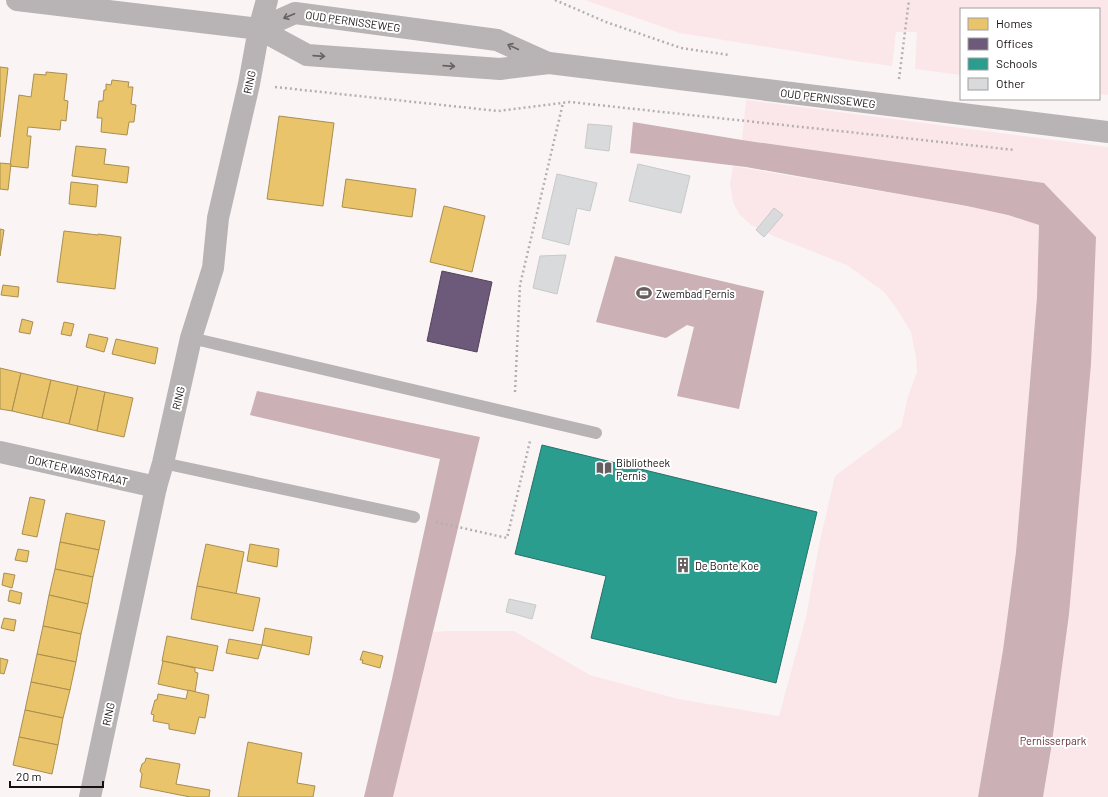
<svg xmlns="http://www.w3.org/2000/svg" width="1108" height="797" font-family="Barlow,sans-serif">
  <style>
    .green { fill: #fbe7ea }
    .water { fill: #cbb0b5 }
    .homes { fill: #e9c46a; stroke: #aa8e4f }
    .offices { fill: #6d597a; stroke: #53435a }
    .schools { fill: #2a9d8f; stroke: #247269 }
    .building { fill: #d8dadb; stroke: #c7c9ca }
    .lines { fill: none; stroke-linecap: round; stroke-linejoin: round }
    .path { stroke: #b4b0b1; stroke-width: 2.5; stroke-dasharray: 2 3; stroke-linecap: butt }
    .service { stroke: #b8b3b4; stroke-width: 12 }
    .minor { stroke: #b8b3b4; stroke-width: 22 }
    .tertiary { stroke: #b8b3b4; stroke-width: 22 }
    .oneway { stroke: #686162 }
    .labels { text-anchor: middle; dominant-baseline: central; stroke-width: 4; stroke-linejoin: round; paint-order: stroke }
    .street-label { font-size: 11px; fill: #170f10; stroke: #fff }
    .poi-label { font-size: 11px; fill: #170f10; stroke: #fff; text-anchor: start }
    .park-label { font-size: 11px; fill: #602e39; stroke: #fff }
  </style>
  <rect width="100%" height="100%" fill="#faf4f5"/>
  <g class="green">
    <path d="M585 0H1108V95L1099 94V9H961V75L915 69 917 32H896L892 66 862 62 680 33Z"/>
    <path d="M746 100 1108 147V797H990L1062 201 1044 183 742 140Z"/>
    <path d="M733 166 967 206 1008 215 1039 225 1037 296 1016 552 1003 650 978 797H393L433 632 447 631H514L590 675 678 699 779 716 806 617 819 545 835 476 882 441 901 427 908 397 917 372 916 357 911 332 897 309 884 292 847 265 778 238 751 225 739 214 733 202 730 184Z"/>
  </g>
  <g class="water">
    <path d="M633 122 742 140 1044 183 1096 237 1091 364 1069 614 1051 749 1043 797H978L1003 650 1016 552 1037 297 1039 225 1008 215 967 206 746 167 630 153Z"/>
    <path d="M615 256 764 291 739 409 677 396 694 327 687 325 666 338 596 322Z"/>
    <path d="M257 391 480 437 393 797H364L392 679 440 459 250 415Z"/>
  </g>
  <g class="homes">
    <path d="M0 67 8 68 0 137Z"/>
    <path d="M46 72 67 74 64 100 68 101 66 121 61 120 60 130 28 127 27 136H31L28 168 10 166 19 95 31 97 34 74 46 75Z"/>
    <path d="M112 80 129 82 128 87H133L131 104 136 105 134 122H129L127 135 101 132 102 118H97L99 101H103L104 90H106V84L111 85Z"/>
    <path d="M279 116 334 123 323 206 267 199Z"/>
    <path d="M76 146 106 149 104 164 129 167 127 183 72 176Z"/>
    <path d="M0 163 11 164 8 190 0 189Z"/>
    <path d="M346 179 416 189 412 217 342 207Z"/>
    <path d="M71 182 98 185 96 207 69 204Z"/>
    <path d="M444 206 485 216 472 272 430 262Z"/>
    <path d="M0 229 4 230 0 256Z"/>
    <path d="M64 231 98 235V234L121 237 115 289 57 282Z"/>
    <path d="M3 285 19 287 18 297 1 295Z"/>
    <path d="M22 319 33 322 30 334 19 332Z"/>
    <path d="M64 322 74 324 71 336 61 334Z"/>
    <path d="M89 334 108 338 104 352 86 347Z"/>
    <path d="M116 339 158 348 155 364 112 354Z"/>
    <path d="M0 368 21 373 12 411 0 409Z"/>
    <path d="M21 373 51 380 42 418 12 411Z"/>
    <path d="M51 380 78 386 69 424 42 418Z"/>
    <path d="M78 386 105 392 97 431 69 424Z"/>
    <path d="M105 392 133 398 124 437 97 431Z"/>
    <path d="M30 497 45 500 37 537 22 534Z"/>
    <path d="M66 513 105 521 99 550 60 542Z"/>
    <path d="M60 542 99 550 93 577 55 569Z"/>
    <path d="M206 544 244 552 236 594 197 586Z"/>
    <path d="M250 544 279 549 277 567 247 561Z"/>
    <path d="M18 549 29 551 27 562 15 560Z"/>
    <path d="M55 569 93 577 88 604 49 595Z"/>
    <path d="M4 573 15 575 12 588 2 585Z"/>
    <path d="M197 586 260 598 253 631 191 619Z"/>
    <path d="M10 590 22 593 20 604 8 601Z"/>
    <path d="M49 595 88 604 81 634 43 626Z"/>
    <path d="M4 618 16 620 14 631 1 628Z"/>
    <path d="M43 626 81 634 76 662 37 654Z"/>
    <path d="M265 628 312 637 309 655 262 645Z"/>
    <path d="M167 636 218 646 213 671 162 661Z"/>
    <path d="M229 639 262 645 258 659 226 653Z"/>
    <path d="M363 651 383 656 380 668 362 663 363 660H360Z"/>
    <path d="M37 654 76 662 70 690 31 682Z"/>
    <path d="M0 658 8 660 4 674 0 673Z"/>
    <path d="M163 661 195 668V672L198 673 195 692 158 684Z"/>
    <path d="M31 682 70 690 63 718 25 710Z"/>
    <path d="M188 690 209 695 205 718 199 717 195 734 169 729V724L153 721 154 715 151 714 155 700H157L158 694 186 699Z"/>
    <path d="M25 710 63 718 58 745 19 737Z"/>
    <path d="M19 737 58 745 52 774 13 765Z"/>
    <path d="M248 742 302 753 297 783 315 786 313 797H238Z"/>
    <path d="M146 758 180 764 176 784 210 790 209 797H190L140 787 142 774 140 771 142 764 145 762Z"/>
  </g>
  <path class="offices" d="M442 271 492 282 477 352 427 341Z"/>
  <path class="schools" d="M542 445 817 512 776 683 591 638 606 576 515 554Z"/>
  <g class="building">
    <path d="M588 124 612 126 609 151 585 148Z"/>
    <path d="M638 164 690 176 681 213 629 201Z"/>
    <path d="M557 174 597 183 590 211 577 208 569 245 542 238Z"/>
    <path d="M774 208 783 215 764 237 756 230Z"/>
    <path d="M566 255 557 294 533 288 540 256Z"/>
    <path d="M509 599 536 605 532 619 506 612Z"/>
  </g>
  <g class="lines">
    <g class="path">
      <path d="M555 0 606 22 681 48 729 55"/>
      <path d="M899 79 909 0"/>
      <path d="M275 87 498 111 570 102 1015 150"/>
      <path d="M515 392 520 285 563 103"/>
      <path d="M436 522 507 538 530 441"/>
    </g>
    <g class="service">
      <path d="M191 338 596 433"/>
      <path d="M163 463 414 517"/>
    </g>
    <g class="minor">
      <path d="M17 0 259 29 249 84 218 218 213 268 191 338 163 463 156 487 90 797"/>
      <path d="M0 452 156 487"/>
    </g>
    <g class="tertiary">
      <path d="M259 29 307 55 500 69 549 63 1108 132"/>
      <path d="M259 29 295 13 497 40 548 63"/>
      <path d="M259 29 267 0"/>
    </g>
  </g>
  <defs><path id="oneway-shaft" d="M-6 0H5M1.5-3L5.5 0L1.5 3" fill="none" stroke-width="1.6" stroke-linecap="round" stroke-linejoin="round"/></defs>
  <g class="oneway">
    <use href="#oneway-shaft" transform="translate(289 16) rotate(157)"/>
    <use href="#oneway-shaft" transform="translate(513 47) rotate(-155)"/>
    <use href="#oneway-shaft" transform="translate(319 56) rotate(4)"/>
    <use href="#oneway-shaft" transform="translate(449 66) rotate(4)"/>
  </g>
  <defs>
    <symbol id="stadium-bare" viewBox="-9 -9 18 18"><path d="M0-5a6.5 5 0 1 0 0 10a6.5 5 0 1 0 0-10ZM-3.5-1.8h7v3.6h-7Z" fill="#665f60" stroke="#fff" stroke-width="2.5" paint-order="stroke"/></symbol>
    <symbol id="library-bare" viewBox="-9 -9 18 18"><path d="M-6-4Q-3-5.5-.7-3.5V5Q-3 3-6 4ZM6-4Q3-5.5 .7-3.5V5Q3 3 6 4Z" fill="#665f60" stroke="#fff" stroke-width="2.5" paint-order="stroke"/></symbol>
    <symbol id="building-bare" viewBox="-9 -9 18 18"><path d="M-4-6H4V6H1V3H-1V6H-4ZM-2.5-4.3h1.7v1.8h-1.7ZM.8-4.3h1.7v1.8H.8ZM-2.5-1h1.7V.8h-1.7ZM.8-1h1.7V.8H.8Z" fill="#665f60" stroke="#fff" stroke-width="2.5" paint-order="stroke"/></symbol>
  </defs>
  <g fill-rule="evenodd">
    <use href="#stadium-bare" x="633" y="282" width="22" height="22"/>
    <use href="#library-bare" x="593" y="457" width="22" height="22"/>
    <use href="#building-bare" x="672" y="554" width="22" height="22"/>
  </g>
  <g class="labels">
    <g class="street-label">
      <text transform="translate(353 21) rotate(8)">OUD PERNISSEWEG</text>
      <text transform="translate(249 82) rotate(-78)">RING</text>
      <text transform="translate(828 98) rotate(7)">OUD PERNISSEWEG</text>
      <text transform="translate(178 398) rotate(-77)">RING</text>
      <text transform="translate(78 470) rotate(13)">DOKTER WASSTRAAT</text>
      <text transform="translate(108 714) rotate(-78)">RING</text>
    </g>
    <g class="poi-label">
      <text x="656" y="293">Zwembad Pernis</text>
      <text x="616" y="462">Bibliotheek<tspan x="616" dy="13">Pernis</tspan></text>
      <text x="695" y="565">De Bonte Koe</text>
    </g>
    <g class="park-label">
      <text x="1053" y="740">Pernisserpark</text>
    </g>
  </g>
  <rect x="960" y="8" width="140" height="92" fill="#ffffff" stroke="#a29f9f"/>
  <rect x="968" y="18" width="20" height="12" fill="#e9c46a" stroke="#a29f9f"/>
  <text x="996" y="28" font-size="12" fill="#170f10">Homes</text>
  <rect x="968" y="38" width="20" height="12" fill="#6d597a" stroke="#a29f9f"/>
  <text x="996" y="48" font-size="12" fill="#170f10">Offices</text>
  <rect x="968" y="58" width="20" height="12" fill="#2a9d8f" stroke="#a29f9f"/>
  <text x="996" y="68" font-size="12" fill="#170f10">Schools</text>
  <rect x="968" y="78" width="20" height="12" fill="#d8dadb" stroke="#a29f9f"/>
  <text x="996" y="88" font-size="12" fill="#170f10">Other</text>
  <path d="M10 781v6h93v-6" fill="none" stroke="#170f10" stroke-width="2"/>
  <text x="16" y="781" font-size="12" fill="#170f10" stroke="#ffffff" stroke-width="3" paint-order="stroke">20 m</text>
</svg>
